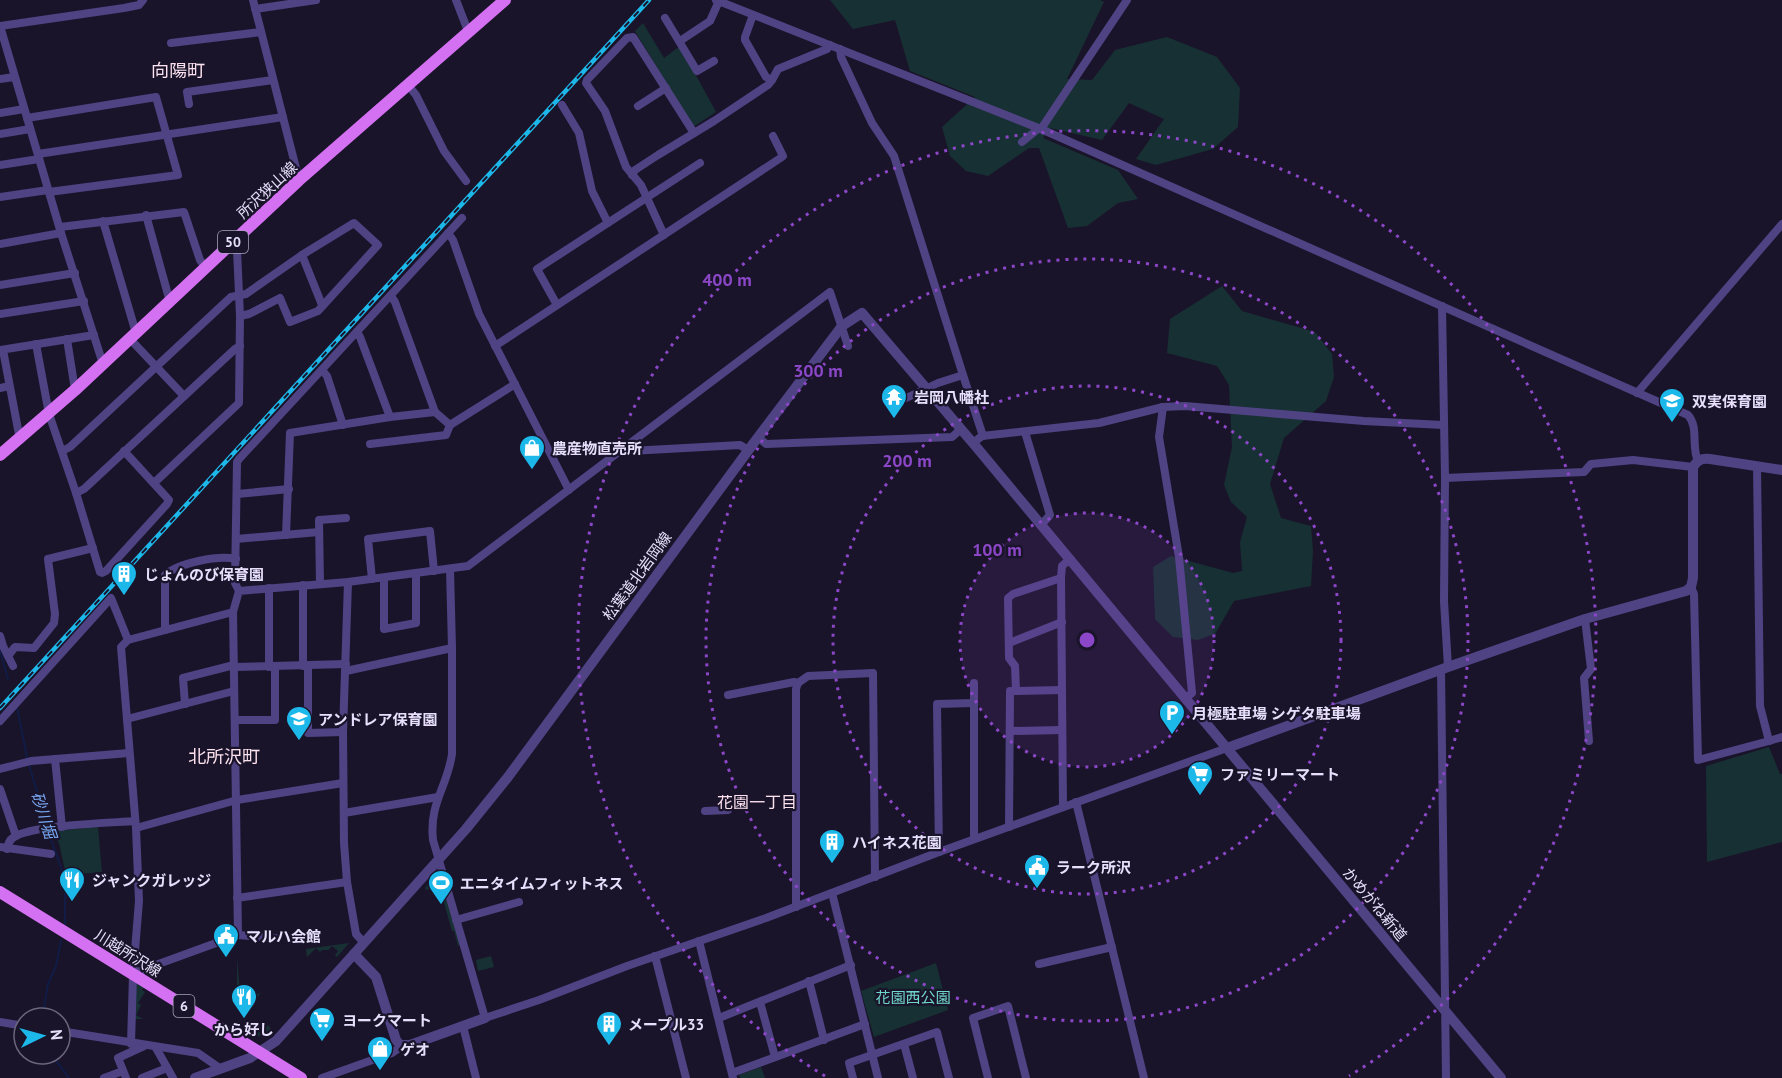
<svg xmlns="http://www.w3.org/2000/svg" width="1782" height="1078" font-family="'PT Sans','Noto Sans JP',sans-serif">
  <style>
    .green { fill: #173033 }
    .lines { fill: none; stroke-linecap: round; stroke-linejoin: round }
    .stream { stroke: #101c46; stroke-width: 2 }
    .minor { stroke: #4f4384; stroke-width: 8 }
    .tertiary { stroke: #4f4384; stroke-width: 10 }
    .primary { stroke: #d470f2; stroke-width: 12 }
    .rail-casing { stroke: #1db8ea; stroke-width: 4.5 }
    .rail { stroke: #1a142a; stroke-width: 2; stroke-dasharray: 7; stroke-linecap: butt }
    .ring { fill: none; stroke: #8b47c8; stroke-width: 3; stroke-dasharray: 3 6 }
    .labels { text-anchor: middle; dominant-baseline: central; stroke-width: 4.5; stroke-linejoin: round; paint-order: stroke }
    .shield { fill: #1a142a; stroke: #aaa2bd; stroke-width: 1.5 }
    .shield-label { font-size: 14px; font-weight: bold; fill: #e7dffc }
    .street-label { font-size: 15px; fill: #e7dffc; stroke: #1a142a }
    .poi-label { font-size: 15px; font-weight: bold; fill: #e7dffc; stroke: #1a142a; text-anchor: start }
    .park-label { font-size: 15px; fill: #70d7cc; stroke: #1a142a }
    .neighbourhood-label { font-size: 16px; fill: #fce1ee; stroke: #1a142a }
    .water-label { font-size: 16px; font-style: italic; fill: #77a7f2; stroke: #1a142a }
    .quarter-label { font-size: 18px; fill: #fce1ee; stroke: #1a142a }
    .centre { fill: #8b47c8; stroke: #1a142a; stroke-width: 3 }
    .ring-label { font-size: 18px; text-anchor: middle; font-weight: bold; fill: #8b47c8; stroke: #1a142a; stroke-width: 4.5; stroke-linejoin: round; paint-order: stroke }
  </style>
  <rect width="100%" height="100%" fill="#1a142a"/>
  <g class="green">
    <path d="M830 0H1100L1104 2 1067 79 1092 80 1115 50 1167 37 1217 57 1240 88 1238 127 1213 149 1156 165 1136 159 1164 119 1129 103 1102 140 1050 128 1043 138 1118 170 1138 199 1118 203 1087 226 1068 228 1039 148H1029L988 176 966 171 950 156 942 127 975 97 910 71 895 20 853 29Z"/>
    <path d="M643 23 664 58 680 46 716 112 693 127 635 31Z"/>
    <path d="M1222 286 1242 311 1315 332 1332 354 1334 377 1326 401 1284 438 1270 484 1281 518 1311 526 1313 551 1311 586 1234 601 1215 634 1198 640 1173 637 1155 619 1153 567 1171 556 1233 573 1242 571 1240 542 1247 517 1231 502 1224 485 1232 447 1229 385 1217 366 1167 353 1170 319Z"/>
    <path d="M1769 747 1780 774H1782V842L1707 862 1706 766Z"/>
    <path d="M98 827 102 872 66 875 59 843 53 831Z"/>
    <path d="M434 878 441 880 460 945 458 946 454 931H452L440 889H439L437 884 431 886 432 889 426 890 425 888Z"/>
    <path d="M349 943 337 957 335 955 338 951 332 946 328 950H322L320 952 316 948 307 957 306 949Z"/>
    <path d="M491 956 494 967 478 971 476 960Z"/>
    <path d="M237 958 241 1003 250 1001 249 996 261 993 253 1001 255 1003 253 1005H237Z"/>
    <path d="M936 963 948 1010 874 1037 861 991Z"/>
    <path d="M135 981 144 987 142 990 145 992 138 1003 141 1005 136 1015 143 1019H135Z"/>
    <path d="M253 1022 263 1031 268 1025 271 1029 266 1035 252 1037 249 1035 252 1029Z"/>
    <path d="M761 1067 765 1078H740L739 1075Z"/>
  </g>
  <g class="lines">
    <g class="stream">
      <path d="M0 651 8 679"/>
      <path d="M17 707 27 758 47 826"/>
      <path d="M48 832 62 870 65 891V924"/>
      <path d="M42 1018 48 984 56 966 61 940"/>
      <path d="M51 1054 69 1078"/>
    </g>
    <g class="minor">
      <path d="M253 0 299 180"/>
      <path d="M456 0 468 31"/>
      <path d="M716 0 1041 129 1688 415C1699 427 1691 447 1698 461"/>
      <path d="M255 9 316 0"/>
      <path d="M753 15 745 37V40L766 77 772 80"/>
      <path d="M665 18 697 71 714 61"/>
      <path d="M0 26 61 233 103 364"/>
      <path d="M0 26 124 8 139 5 143 0"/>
      <path d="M680 41 710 21 719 1"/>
      <path d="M171 43 261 32"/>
      <path d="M840 49 841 57 872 123 894 156 963 375 983 436"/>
      <path d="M0 79 14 77"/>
      <path d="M408 85 416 95 444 151 466 181"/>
      <path d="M189 104 187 92 273 80"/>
      <path d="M562 105 579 133 592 191 608 223"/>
      <path d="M638 106 666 88"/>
      <path d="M0 113 24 109"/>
      <path d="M27 118 156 97 178 175 49 192"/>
      <path d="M1041 129 1127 0"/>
      <path d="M0 134 30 129"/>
      <path d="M1022 142 1038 129"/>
      <path d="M38 154 283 117"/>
      <path d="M0 165 39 159"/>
      <path d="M632 175 635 170 658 155 714 121 768 85 772 80 778 69 827 49 830 45"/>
      <path d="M0 197 48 190"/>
      <path d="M146 215 170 302"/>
      <path d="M103 221 136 333"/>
      <path d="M60 227 184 212 200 260 206 268"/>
      <path d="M448 233 453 240 479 314 569 490"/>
      <path d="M664 235 641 185 626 167 605 111 586 83 587 80 627 38 633 37 694 133"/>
      <path d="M0 244 61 233"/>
      <path d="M302 255 322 305"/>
      <path d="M0 285 75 273"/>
      <path d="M391 296 395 302 435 412"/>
      <path d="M557 305 537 269 700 163"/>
      <path d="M1442 306 1445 478 1444 601 1448 667"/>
      <path d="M0 314 84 301"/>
      <path d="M357 332 360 337 390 417"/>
      <path d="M67 339 75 390"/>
      <path d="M130 339 184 396"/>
      <path d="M36 344 49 414 76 493 100 572 102 573 106 571 167 504 169 500 124 451"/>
      <path d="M495 346 782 157 783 156 773 136"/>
      <path d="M0 350 94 335"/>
      <path d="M3 350 20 440"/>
      <path d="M322 370 327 376 343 425"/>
      <path d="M0 388 9 386"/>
      <path d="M1637 393 1782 224"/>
      <path d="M889 402 902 400 938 383 963 375"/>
      <path d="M1163 407 1159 437 1179 557 1192 693 1186 698"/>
      <path d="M1025 432 1050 515 1041 525"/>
      <path d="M758 437 766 444 952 437 961 429"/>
      <path d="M973 443 982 436 1099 423 1163 407 1185 406 1364 421 1443 425"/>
      <path d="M370 444 446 435 450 425"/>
      <path d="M623 450 630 451 740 445 748 450"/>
      <path d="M62 451 70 447 231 297 246 294 302 255 354 223 378 245 318 311 290 322 280 298 249 314 240 316"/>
      <path d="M1445 478 1584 472 1591 464 1633 460 1693 467"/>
      <path d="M154 483 239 403 240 316 237 250 234 241"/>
      <path d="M76 493 84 489 235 349 240 346"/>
      <path d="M237 494 289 489"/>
      <path d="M286 535 290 433 390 417 435 412 450 425 515 384"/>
      <path d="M236 539 319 532"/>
      <path d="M384 578V629L416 623V573"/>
      <path d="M372 579 368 539 430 531 434 571"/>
      <path d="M348 582 343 732 344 843 347 882 356 934 364 943"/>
      <path d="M320 584 319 520 346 518"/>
      <path d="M303 585V666"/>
      <path d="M1691 587 1694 594 1698 760 1769 741 1760 706 1757 466"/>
      <path d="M269 588V667"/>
      <path d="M239 591 235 583 237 462 239 459 462 218"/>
      <path d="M1585 619 1591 669 1584 678 1589 741"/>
      <path d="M165 630V575C178 563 218 555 236 559"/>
      <path d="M0 636 3 646 13 666"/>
      <path d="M128 640 121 647 136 828 139 901 133 975 131 1044"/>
      <path d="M1009 643 1062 622"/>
      <path d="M452 648V754C447 788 429 803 433 840L485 1018 539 1000 627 966 766 918 939 852 1227 748"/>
      <path d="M8 656 15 647 34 648 54 623 55 614 48 559 93 548"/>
      <path d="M308 666V733L343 732"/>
      <path d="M234 667 346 664"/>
      <path d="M1441 669 1446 1078"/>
      <path d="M346 671 452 648 450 569"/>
      <path d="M974 683V839"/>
      <path d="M1016 691 1015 666 1009 658 1008 598 1013 594 1061 578"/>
      <path d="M728 695 794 682 798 683 808 676 873 673 875 877"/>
      <path d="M185 704 183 678 234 665"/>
      <path d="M127 719 234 691"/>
      <path d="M235 720H275V667"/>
      <path d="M0 721 111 598 128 640 233 612"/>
      <path d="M1010 731 1062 730"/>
      <path d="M1769 741 1782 737"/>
      <path d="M55 759 62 827"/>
      <path d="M0 769 31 761 129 753"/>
      <path d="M0 789 16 836"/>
      <path d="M1076 802 1144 1078"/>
      <path d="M1063 807 1061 578 1062 566 1070 559"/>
      <path d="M705 811 728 810"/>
      <path d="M344 813 438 797"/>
      <path d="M1009 827 1010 691 1062 690"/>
      <path d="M136 828 237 800 343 783"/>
      <path d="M0 847 51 854"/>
      <path d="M7 849C8 844 9 840 14 837 33 825 109 823 135 821"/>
      <path d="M939 852 937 704 974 703"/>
      <path d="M832 893 878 1078"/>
      <path d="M237 898 347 882"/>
      <path d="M796 907V689L798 683"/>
      <path d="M456 920 519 902"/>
      <path d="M238 935 275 938"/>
      <path d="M699 941 733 1078"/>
      <path d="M655 956 686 1078"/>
      <path d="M1039 964 1112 947"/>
      <path d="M133 975 142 970 238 935 233 612 239 591 348 582 468 566 830 292 848 346"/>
      <path d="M809 981 824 1040"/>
      <path d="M760 1002 775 1057"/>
      <path d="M719 1018 851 965"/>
      <path d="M0 1022 24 1026"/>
      <path d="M463 1026 476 1078"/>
      <path d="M60 1031 198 1053 221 1069"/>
      <path d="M904 1044 913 1078"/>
      <path d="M156 1048 173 1078"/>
      <path d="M732 1073 865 1024"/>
      <path d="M104 1078 123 1071"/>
      <path d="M126 1078 118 1058 144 1046"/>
      <path d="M142 1078 167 1068"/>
      <path d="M322 1078 392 1053 402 1046"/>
      <path d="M853 1078 849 1063 937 1032 949 1078"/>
      <path d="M988 1078 973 1018 1008 1006 1026 1078"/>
    </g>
    <g class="tertiary">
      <path d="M1227 748 1448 667 1585 619 1686 591 1691 587 1693 578V467C1698 460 1701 458 1710 459L1782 470"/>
      <path d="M354 954 376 977 396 1040 400 1045H410L485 1018"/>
      <path d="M195 1078 250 1058 276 1041 466 829 508 777 753 444 842 326 862 313 978 449 1501 1078"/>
    </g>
    <g class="primary">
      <path d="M0 455 75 390 299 180 505 0"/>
      <path d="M0 892 301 1078"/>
    </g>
    <defs>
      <path id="rail" d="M0 708 649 0"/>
    </defs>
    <use href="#rail" class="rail-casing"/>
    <use href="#rail" class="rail"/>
  </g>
  <circle cx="1087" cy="640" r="127" fill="#8b47c8" fill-opacity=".12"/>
  <g class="ring">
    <circle cx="1087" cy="640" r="127"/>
    <circle cx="1087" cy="640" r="254"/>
    <circle cx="1087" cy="640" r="381"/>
    <path d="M825 1076A509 509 0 1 1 1349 1076"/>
  </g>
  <defs>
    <symbol id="temple-pin" viewBox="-11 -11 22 30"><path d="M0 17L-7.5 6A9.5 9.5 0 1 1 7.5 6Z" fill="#1db8ea" stroke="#1a142a"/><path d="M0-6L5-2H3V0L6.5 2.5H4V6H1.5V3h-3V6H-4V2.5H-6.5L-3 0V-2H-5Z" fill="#fff"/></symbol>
    <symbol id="school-pin" viewBox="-11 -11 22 30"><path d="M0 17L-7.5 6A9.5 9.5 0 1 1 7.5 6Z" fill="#1db8ea" stroke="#1a142a"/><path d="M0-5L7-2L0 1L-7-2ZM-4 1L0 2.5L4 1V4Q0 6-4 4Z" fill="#fff"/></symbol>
    <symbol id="shop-pin" viewBox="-11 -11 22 30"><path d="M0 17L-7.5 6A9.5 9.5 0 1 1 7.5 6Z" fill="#1db8ea" stroke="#1a142a"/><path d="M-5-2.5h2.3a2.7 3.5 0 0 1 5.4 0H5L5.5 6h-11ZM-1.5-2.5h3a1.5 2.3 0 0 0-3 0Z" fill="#fff"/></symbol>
    <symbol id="building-pin" viewBox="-11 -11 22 30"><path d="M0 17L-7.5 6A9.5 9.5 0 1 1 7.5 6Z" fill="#1db8ea" stroke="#1a142a"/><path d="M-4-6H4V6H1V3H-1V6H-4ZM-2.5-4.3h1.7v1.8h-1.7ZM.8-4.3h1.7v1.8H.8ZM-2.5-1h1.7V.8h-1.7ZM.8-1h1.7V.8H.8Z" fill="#fff"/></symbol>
    <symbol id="parking-pin" viewBox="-11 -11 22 30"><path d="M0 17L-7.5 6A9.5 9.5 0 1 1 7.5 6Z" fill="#1db8ea" stroke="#1a142a"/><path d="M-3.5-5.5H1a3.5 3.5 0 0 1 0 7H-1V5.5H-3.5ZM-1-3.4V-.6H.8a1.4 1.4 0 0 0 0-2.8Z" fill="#fff"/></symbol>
    <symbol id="supermarket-pin" viewBox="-11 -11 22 30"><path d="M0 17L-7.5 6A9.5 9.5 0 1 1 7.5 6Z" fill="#1db8ea" stroke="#1a142a"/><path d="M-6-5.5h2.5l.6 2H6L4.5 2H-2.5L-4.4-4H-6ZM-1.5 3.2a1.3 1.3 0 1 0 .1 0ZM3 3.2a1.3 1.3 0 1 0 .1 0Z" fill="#fff"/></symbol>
    <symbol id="civic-pin" viewBox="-11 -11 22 30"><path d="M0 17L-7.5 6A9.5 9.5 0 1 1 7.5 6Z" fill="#1db8ea" stroke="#1a142a"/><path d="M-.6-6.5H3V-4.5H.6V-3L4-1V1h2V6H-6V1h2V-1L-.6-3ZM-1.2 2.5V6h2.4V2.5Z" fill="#fff"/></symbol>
    <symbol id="restaurant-pin" viewBox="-11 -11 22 30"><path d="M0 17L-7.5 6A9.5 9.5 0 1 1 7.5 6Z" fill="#1db8ea" stroke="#1a142a"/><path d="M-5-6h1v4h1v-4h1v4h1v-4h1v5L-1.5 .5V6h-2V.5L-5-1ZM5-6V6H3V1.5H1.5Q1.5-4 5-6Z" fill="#fff"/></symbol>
    <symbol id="stadium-pin" viewBox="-11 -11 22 30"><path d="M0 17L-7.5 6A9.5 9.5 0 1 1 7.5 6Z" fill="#1db8ea" stroke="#1a142a"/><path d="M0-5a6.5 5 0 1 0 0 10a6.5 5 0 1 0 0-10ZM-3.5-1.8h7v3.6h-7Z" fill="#fff"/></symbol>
  </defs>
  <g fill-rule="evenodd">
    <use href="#temple-pin" x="879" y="382" width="30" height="40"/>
    <use href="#school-pin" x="1657" y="386" width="30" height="40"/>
    <use href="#shop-pin" x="517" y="433" width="30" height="40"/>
    <use href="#building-pin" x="109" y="559" width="30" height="40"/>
    <use href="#parking-pin" x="1157" y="698" width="30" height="40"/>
    <use href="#school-pin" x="284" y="704" width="30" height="40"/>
    <use href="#supermarket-pin" x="1185" y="759" width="30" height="40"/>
    <use href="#building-pin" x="817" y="827" width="30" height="40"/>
    <use href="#civic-pin" x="1022" y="852" width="30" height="40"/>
    <use href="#restaurant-pin" x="57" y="865" width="30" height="40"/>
    <use href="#stadium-pin" x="426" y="868" width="30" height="40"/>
    <use href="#civic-pin" x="211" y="921" width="30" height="40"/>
    <use href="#restaurant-pin" x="229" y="982" width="30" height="40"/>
    <use href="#supermarket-pin" x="307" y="1005" width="30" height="40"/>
    <use href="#building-pin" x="594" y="1009" width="30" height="40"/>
    <use href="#shop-pin" x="365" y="1034" width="30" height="40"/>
  </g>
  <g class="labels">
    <g class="shield">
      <rect x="218" y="231" width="30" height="22" rx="4.5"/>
      <rect x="173.5" y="995" width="21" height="22" rx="4.5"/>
    </g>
    <g class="shield-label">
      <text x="233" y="242">50</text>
      <text x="184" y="1006">6</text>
    </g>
    <g class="street-label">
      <text transform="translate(267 190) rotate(-43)">所沢狭山線</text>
      <text transform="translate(637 576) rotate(-54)">松葉道北岩岡線</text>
      <text transform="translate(1375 904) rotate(50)">かめがね新道</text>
      <text transform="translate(128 953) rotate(32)">川越所沢線</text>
    </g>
    <g class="poi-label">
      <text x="914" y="397">岩岡八幡社</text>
      <text x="1692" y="401">双実保育園</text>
      <text x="552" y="448">農産物直売所</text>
      <text x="144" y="574">じょんのび保育園</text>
      <text x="1192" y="713">月極駐車場 シゲタ駐車場</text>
      <text x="318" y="719">アンドレア保育園</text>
      <text x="1220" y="774">ファミリーマート</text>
      <text x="852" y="842">ハイネス花園</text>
      <text x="1056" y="867">ラーク所沢</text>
      <text x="92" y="880">ジャンクガレッジ</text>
      <text x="460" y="883">エニタイムフィットネス</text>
      <text x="246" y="936">マルハ会館</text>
      <text x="342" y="1020">ヨークマート</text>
      <text x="628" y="1024">メープル33</text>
      <text x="244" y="1029" text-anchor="middle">から好し</text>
      <text x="400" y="1049">ゲオ</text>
    </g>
    <g class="park-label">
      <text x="913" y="997">花園西公園</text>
    </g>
    <g class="neighbourhood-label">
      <text x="757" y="802">花園一丁目</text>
    </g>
    <g class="water-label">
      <text transform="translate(44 815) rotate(72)">砂川堀</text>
    </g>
    <g class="quarter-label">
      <text x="178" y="70">向陽町</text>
      <text x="224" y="756">北所沢町</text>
    </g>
  </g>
  <circle cx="1087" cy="640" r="9" class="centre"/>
  <g class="ring-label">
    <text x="727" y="286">400 m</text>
    <text x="818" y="377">300 m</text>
    <text x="907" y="467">200 m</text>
    <text x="997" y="556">100 m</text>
  </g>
  <g transform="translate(42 1036) rotate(85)"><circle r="28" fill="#1a142a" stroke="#6c657e" stroke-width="1.5"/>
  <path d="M0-4.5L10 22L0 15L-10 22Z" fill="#1db8ea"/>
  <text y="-9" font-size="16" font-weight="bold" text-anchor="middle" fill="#e7dffc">N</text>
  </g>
</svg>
